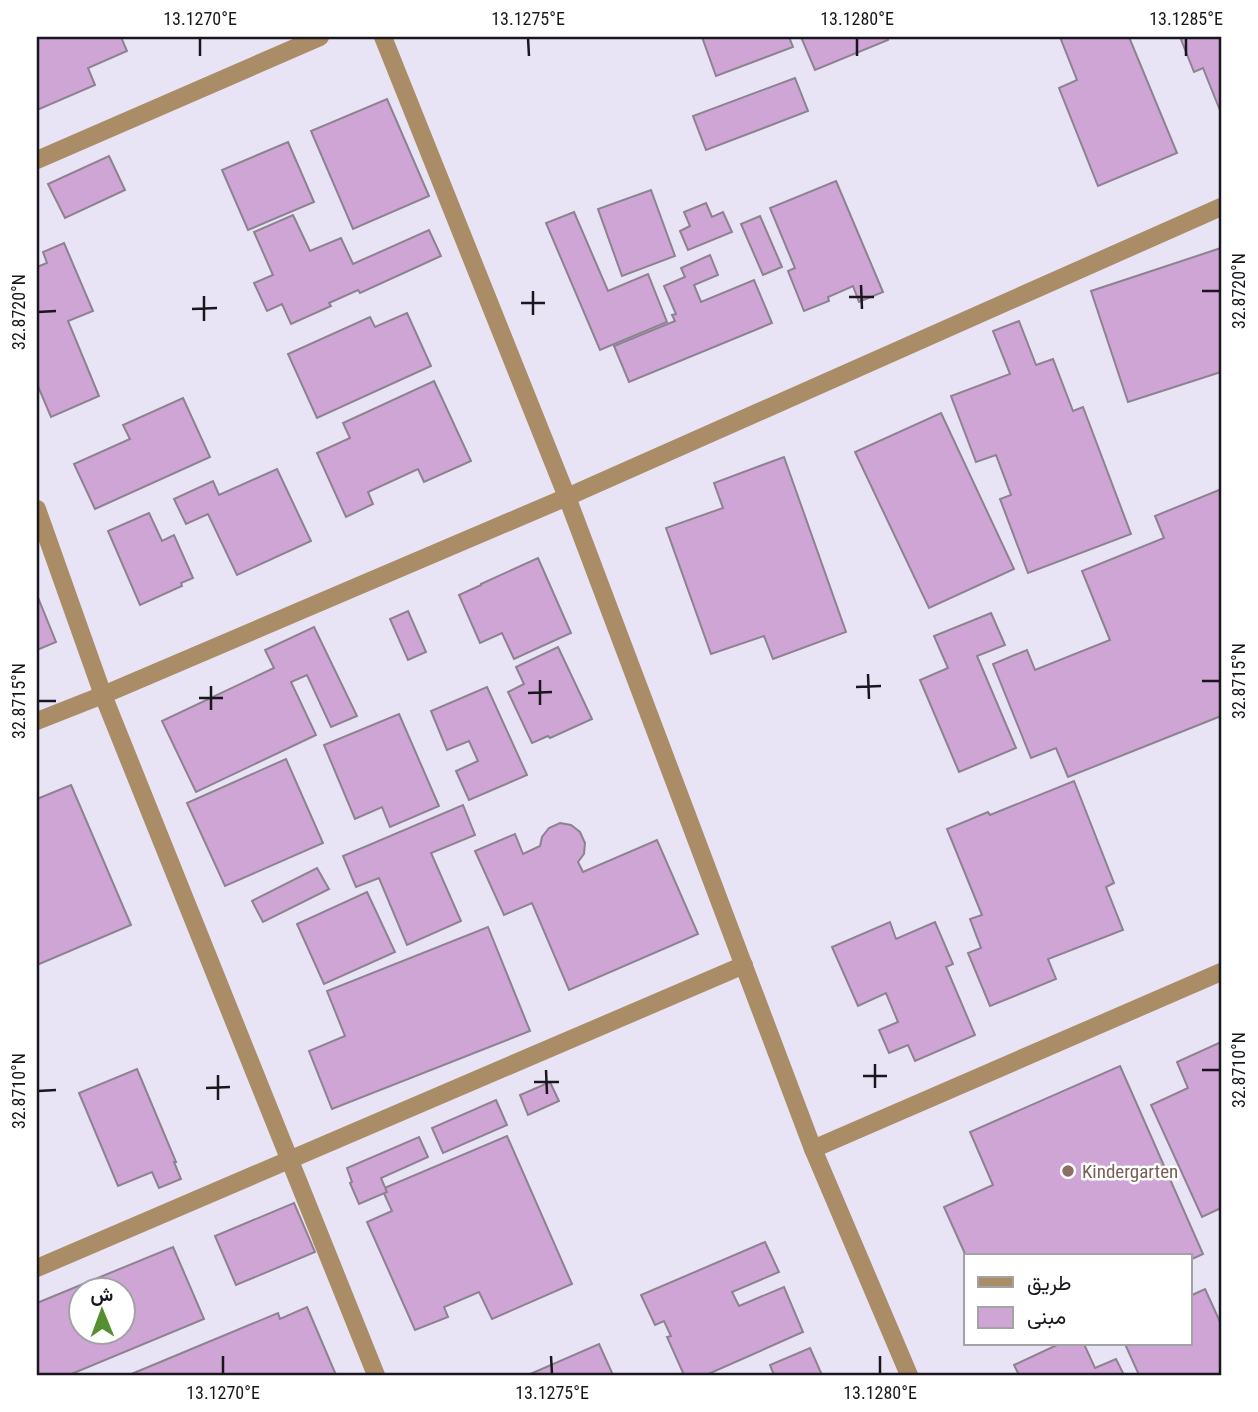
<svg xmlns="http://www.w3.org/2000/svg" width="1258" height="1412" font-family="'Roboto Condensed',Vazirmatn,sans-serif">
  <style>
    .building { fill: #cea5d5; stroke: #8d8290; stroke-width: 2; fill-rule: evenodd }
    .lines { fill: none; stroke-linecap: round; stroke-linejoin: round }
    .street { stroke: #aa8c67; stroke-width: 18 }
    .ticks { fill: none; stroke: #19171d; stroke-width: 2.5 }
    .education-dot { fill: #8d6e63; stroke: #fff; stroke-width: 2.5 }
    .labels { text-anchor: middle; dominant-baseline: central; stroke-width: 5; stroke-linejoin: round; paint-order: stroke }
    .education-label { font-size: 19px; fill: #785e54; stroke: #fff; text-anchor: start }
    .neatline { fill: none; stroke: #19171d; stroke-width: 2.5 }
    .ticks-label { font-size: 18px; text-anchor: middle; fill: #19171d }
  </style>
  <rect width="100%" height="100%" fill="#e9e4f5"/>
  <g class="building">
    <path d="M37 37H121L127 51 88 68 95 85 37 110Z"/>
    <path d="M702 37H789L793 47 716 76Z"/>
    <path d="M801 37H887L888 40 815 70Z"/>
    <path d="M1060 37H1129L1177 153 1098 186 1059 88 1077 80Z"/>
    <path d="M1180 37H1221V113L1203 68 1194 72Z"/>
    <path d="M795 78 808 111 706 150 693 116Z"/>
    <path d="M387 99 429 196 353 229 311 131Z"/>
    <path d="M288 142 314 202 248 230 222 170Z"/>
    <path d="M109 156 125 190 65 218 48 184Z"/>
    <path d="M836 181 883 292 859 302 853 286 828 297 829 301 804 311 788 271 795 268 770 208Z"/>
    <path d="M651 190 675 256 622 276 598 209Z"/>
    <path d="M706 203 712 217 723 212 732 232 688 250 680 231 690 226 684 212Z"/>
    <path d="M574 212 608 291 648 274 667 322 600 350 546 223Z"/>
    <path d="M293 215 310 251 341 238 353 264 429 230 441 256 360 293 358 290 329 303 331 306 291 324 282 304 267 311 254 283 273 275 254 232Z"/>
    <path d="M760 216 782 267 763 275 741 224Z"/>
    <path d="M64 243 93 311 68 321 99 396 51 417 37 384V267L47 263 43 252Z"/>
    <path d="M1221 248V372L1128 402 1091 291Z"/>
    <path d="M710 255 718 275 694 285 701 302 754 280 772 323 629 382 614 346 675 321 672 315 676 314 664 286 685 277 681 268Z"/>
    <path d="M407 313 431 366 317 418 288 354 370 317 375 327Z"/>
    <path d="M1019 321 1036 365 1053 359 1073 411 1083 407 1131 534 1028 573 1000 499 1011 495 996 455 976 462 951 396 1010 374 993 331Z"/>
    <path d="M434 381 471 461 424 482 418 469 368 492 373 504 346 517 317 453 350 438 343 423Z"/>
    <path d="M183 398 210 457 95 509 74 464 130 439 123 425Z"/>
    <path d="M941 413 1014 569 929 608 855 452Z"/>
    <path d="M784 457 846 632 773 659 764 636 711 654 666 528 723 508 714 483Z"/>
    <path d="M277 469 311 541 237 575 208 514 186 524 174 499 213 481 219 495Z"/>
    <path d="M1219 490 1221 494V716L1068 777 1056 748 1031 758 993 664 1027 650 1035 670 1110 640 1082 571 1164 538 1155 516Z"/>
    <path d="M149 513 162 541 174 535 193 578 181 583 182 586 140 605 108 531Z"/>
    <path d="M538 558 571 633 514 659 502 633 480 643 459 595 481 585V584Z"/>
    <path d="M37 595 56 642 37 650Z"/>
    <path d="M408 611 426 652 408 660 390 619Z"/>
    <path d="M991 613 1005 645 977 656 1016 748 959 772 920 680 948 668 934 636Z"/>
    <path d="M314 627 357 716 331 727 307 675 291 682 316 735 196 792 162 721 274 668 265 650Z"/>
    <path d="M558 647 592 719 550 738 548 736 532 743 508 692 524 684 516 667Z"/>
    <path d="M487 687 527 775 469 800 456 771 478 761 469 741 447 750 431 711Z"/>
    <path d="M399 714 439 806 390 827 382 807 355 819 324 745Z"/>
    <path d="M286 759 323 843 225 886 187 803Z"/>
    <path d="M1074 781 1114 883 1106 887 1123 930 1048 959 1056 979 990 1006 968 953 981 948 970 919 982 915 947 829 988 812 990 815Z"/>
    <path d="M71 785 131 925 37 965V799Z"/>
    <path d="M463 805 475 835 431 853 461 921 407 945 379 878 356 887 343 856Z"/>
    <path d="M560 823 571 825 580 832 585 843 584 854 578 862 583 872 657 840 698 934 569 990 532 903 504 915 475 851 515 834 523 854 540 846 542 837 549 828Z"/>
    <path d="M317 868 329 889 263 922 252 901Z"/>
    <path d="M367 892 395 952 324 984 297 924Z"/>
    <path d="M890 922 896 939 935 922 953 964 946 967 975 1035 915 1061 908 1045 889 1053 879 1030 898 1022 886 993 858 1006 832 947Z"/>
    <path d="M488 927 530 1031 332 1109 309 1051 345 1036 327 991Z"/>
    <path d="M1221 1042V1208L1202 1217 1151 1105 1188 1088 1177 1062Z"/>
    <path d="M1120 1066 1203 1254 1190 1260V1256H966L944 1207 993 1185 970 1132Z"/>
    <path d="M137 1069 176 1162H174L181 1179 159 1188 152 1172 118 1186 79 1093Z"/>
    <path d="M550 1082 559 1101 528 1115 520 1095Z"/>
    <path d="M496 1100 507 1125 443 1153 432 1128Z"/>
    <path d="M507 1136 572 1284 492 1319 479 1292 444 1307 448 1317 415 1330 367 1222 392 1211 382 1189Z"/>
    <path d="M419 1137 428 1157 381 1178 387 1192 359 1204 350 1183 352 1182 347 1168Z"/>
    <path d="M294 1203 315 1252 236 1285 215 1236Z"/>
    <path d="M765 1242 779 1272 732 1292 739 1306 784 1287 803 1332 706 1375H684L667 1337 671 1336 664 1321 655 1325 641 1295Z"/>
    <path d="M173 1247 204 1319 69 1375H37V1303ZM80 1290H122V1332H80Z"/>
    <path d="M1205 1289 1221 1324V1375H1139L1125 1344H1190V1296Z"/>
    <path d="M307 1307 336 1375H129L278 1313 280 1319Z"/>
    <path d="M599 1344 613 1375H528Z"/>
    <path d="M1059 1344H1084L1095 1368 1116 1359 1124 1375H1019L1014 1365Z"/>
    <path d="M810 1348 822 1375H774L770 1365Z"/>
  </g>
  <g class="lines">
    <g class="street">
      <path d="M383 37 567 497 813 1149 909 1375"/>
      <path d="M37 160 320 37"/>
      <path d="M37 509 103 695 376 1375"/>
      <path d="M37 721 103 695 567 497 1221 207"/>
      <path d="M813 1149 1221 972"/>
      <path d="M37 1268 744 965"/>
    </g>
  </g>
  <path class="ticks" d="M200 38V56M528 38 529 56M857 38V56M1186 38V56M861 285 862 309M533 291V315M1202 291H1220M204 296V321M849 297H874M521 303H545M192 309 217 308M38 312 56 311M868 674 869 699M540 680V705M1202 681H1220M211 686V710M856 687 881 686M528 693 552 692M199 698H223M38 701H56M875 1064V1088M546 1070 547 1094M1202 1070H1220M218 1075V1100M863 1076H887M534 1082H559M206 1088 230 1087M38 1091 56 1090M223 1356V1374M551 1356 552 1374M880 1356V1374"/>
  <circle class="education-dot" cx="1068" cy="1171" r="7"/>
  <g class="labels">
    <g class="education-label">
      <text x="1082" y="1171">Kindergarten</text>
    </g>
  </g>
  <rect width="1258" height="1412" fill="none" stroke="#ffffff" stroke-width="77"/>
  <rect x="964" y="1254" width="228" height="91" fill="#ffffff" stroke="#a3a2a5" stroke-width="2"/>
  <rect x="978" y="1277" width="35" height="10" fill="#aa8c67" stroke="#a3a2a5" stroke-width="2"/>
  <text x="1027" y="1290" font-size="21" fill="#19171d">طريق</text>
  <rect x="978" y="1307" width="35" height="21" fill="#cea5d5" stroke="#a3a2a5" stroke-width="2"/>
  <text x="1027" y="1324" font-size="21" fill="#19171d">مبنى</text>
  <g transform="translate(102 1311) rotate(359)"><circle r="33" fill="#ffffff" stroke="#a3a2a5" stroke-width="2"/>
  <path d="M0-5L12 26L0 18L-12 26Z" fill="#549030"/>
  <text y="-10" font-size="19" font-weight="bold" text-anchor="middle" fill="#19171d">ش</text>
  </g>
  <rect x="38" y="38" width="1182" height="1336" class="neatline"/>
  <g class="ticks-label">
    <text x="200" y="25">13.1270°E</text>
    <text x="528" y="25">13.1275°E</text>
    <text x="857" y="25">13.1280°E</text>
    <text x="1186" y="25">13.1285°E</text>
    <text transform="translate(1239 291) rotate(-90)" y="6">32.8720°N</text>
    <text transform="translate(19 312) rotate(-90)" y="6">32.8720°N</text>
    <text transform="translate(1239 681) rotate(-90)" y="6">32.8715°N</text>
    <text transform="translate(19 701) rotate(-90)" y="6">32.8715°N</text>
    <text transform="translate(1239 1070) rotate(-90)" y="6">32.8710°N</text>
    <text transform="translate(19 1091) rotate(-90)" y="6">32.8710°N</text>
    <text x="223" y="1399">13.1270°E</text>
    <text x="552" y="1399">13.1275°E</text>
    <text x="880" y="1399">13.1280°E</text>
  </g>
</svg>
